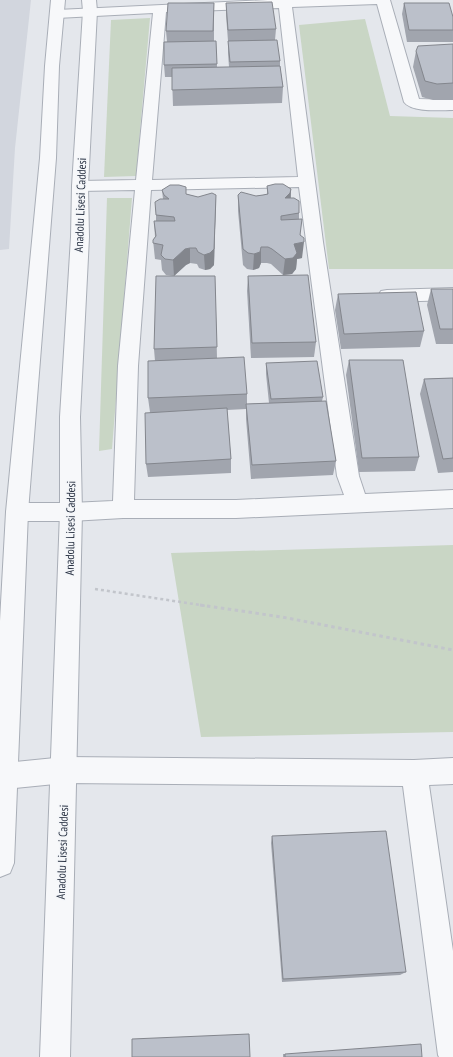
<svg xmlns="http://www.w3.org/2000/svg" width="453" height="1057" font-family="'PT Sans Narrow',sans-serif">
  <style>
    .built { fill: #d2d6de }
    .green { fill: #c9d6c5 }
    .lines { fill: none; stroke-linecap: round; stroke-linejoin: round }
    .minor-casing { stroke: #a9aeb7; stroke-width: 2 }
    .tertiary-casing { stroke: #a9aeb7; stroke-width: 2 }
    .path-far1 { stroke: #c2c5cb; stroke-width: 2.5; stroke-dasharray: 3 3; stroke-linecap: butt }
    .path { stroke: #c2c5cb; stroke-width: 3; stroke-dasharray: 3.5 3.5; stroke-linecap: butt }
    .minor { fill: #f7f8fa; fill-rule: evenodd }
    .tertiary { fill: #f7f8fa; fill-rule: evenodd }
    .wall { fill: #a1a5ae }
    .shaded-wall { fill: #83868d }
    .building { fill: #bbc0ca; stroke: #83868d }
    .labels { text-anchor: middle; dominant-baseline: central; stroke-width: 3; stroke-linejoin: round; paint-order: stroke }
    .street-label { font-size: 12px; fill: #2b3445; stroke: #f4f6f9 }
  </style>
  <rect width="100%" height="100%" fill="#e4e7ec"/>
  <path class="built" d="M0 0H31L15 148 9 249 0 250Z"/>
  <g class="green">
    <path d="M150 18 136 176 104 177 111 20Z"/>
    <path d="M365 19 390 116 453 118V269H329L299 25Z"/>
    <path d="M107 198H132L112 449 99 451Z"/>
    <path d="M453 545V732L201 737 171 553Z"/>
  </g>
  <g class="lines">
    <defs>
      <g id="minor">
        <path d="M268 0H390L419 99 453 100V110C441 110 412 113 404 102L377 4 292 7 323 242 359 476 365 494 453 490V508L236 518H123L71 521H17L9 518 6 512 9 506 17 503H71L113 501 118 366 135 190 80 191 74 190 72 186 74 182 80 181 136 180 153 13 57 18 52 17 50 14 52 11 57 10ZM279 8 298 177 152 180 166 12ZM299 187 337 476 344 495 236 500H134L138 366 151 190Z"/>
        <path d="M453 288V300L387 302 381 301 378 296 381 291 387 290Z"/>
        <path d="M65 757 414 760 453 758V784L429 785 453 951V1057H439L438 1055 403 786 65 783 5 789 0 787V765L5 763Z"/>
      </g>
      <g id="tertiary">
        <path d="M51 0H65L59 66 56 158 28 512 14 863 10 873 0 877V621L6 512 40 158 45 66Z"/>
        <path d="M82 0H96L97 11 88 186 89 237 80 417 82 512 70 1057H40L60 512V417L71 237 72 186 83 11Z"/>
      </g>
    </defs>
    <use href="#minor" class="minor-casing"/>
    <use href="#tertiary" class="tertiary-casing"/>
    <path class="path-far1" d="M95 589 207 606"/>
    <path class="path" d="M200 605 282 617 453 650"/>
    <use href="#minor" class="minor"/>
    <use href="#tertiary" class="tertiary"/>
  </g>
  <g class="wall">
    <path d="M214 3V41H216L217 67H229L228 53V41L226 15V3L276 29 275 40 280 61V66L283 87 282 103 173 106 172 77H165L164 65 167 42 166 31Z"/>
    <path d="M404 3 453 17V42H407L402 14Z"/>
    <path d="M453 44V100H433L422 97 413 67 416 51Z"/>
    <path d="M267 186 291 189V198L299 213V219L302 258 297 259 296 269 292 274 283 275 271 264 267 263H261L259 268 253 270 247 269 243 265 238 211V195L256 196 263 195 267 194Z"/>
    <path d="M186 187V194L198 197 216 195 214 265 210 269 205 270 199 268 197 264 190 263 186 265 174 276 166 275 162 270 161 260 155 259 153 240 155 237 154 221H156V215L163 199 162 190Z"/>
    <path d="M215 276 217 358 247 394V404L269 403 266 374V363L323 397 322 401 336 461 333 475 251 479 246 419V409L227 410 231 459V473L148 477 146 464 150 412 148 398 155 361 154 349Z"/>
    <path d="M248 276 316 342 314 357 251 358 247 291Z"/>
    <path d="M431 289H453V344H436L427 305Z"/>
    <path d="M338 294 424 331 420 347 341 349 335 310Z"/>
    <path d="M349 360 419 457 415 471 359 472 346 375Z"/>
    <path d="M453 378V472L438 473 420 394 424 379Z"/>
    <path d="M272 836 406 972 400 975 282 982 271 843Z"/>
    <path d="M283 1054H285L422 1057H283Z"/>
  </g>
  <g class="shaded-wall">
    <path d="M291 189 290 205 285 198Z"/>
    <path d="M216 195 214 265 210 269 205 270 204 255Z"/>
    <path d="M304 242 302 258 297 259 296 269 292 274 283 275 285 259 294 244Z"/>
    <path d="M261 247V263L259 268 253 270 254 254Z"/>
    <path d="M190 248V263L186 265 174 276 173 260 185 249Z"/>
  </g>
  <g class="building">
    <path d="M272 2 276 29 228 30 226 3Z"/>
    <path d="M168 3H214L213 31H166Z"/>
    <path d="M404 3H449L453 17V30H409Z"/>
    <path d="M277 40 280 61 230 62 228 41Z"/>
    <path d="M216 41 217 64 164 65V42Z"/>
    <path d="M453 44V83L437 84 425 81 416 51 418 46Z"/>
    <path d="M280 66 283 87 172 90V68Z"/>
    <path d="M275 184H283L291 189 290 193 285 198H294L299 201V213L281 216V220L302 219 300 235 304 238V242L294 244 297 253 293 258 285 259 272 249 268 247H261L260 252 254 254 248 253 243 249 238 195 241 192 256 196 263 195 268 194 267 186Z"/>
    <path d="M170 185H179L186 187V194L198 197 212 193 216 195 214 249 210 253 204 255 198 252 196 248H190L185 249 173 260 165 259 161 255 163 245 153 243V240L156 236 154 221H175L174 217 156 215 155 202 160 199H169L164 195 162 190Z"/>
    <path d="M308 275 316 342 252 343 248 276Z"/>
    <path d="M156 276H215L217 347 154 349Z"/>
    <path d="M431 289H453V329H440Z"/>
    <path d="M416 292 424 331 344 334 338 294Z"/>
    <path d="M244 357 247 394 148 398V361Z"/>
    <path d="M349 360H403L419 457 362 458Z"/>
    <path d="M317 361 323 397 271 399 266 363Z"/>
    <path d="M453 378V458L443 459 424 379Z"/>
    <path d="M326 401 336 461 252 465 246 404Z"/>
    <path d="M227 408 231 459 146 464 145 413Z"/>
    <path d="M386 831 406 972 283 979 272 836Z"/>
    <path d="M249 1034 250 1057H132V1039Z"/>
    <path d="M421 1044 422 1057H285V1054Z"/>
  </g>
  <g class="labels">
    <g class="street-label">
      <text transform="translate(80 205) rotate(-88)">Anadolu Lisesi Caddesi</text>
      <text transform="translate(70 528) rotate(-89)">Anadolu Lisesi Caddesi</text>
      <text transform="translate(62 852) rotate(-88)">Anadolu Lisesi Caddesi</text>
    </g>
  </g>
</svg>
